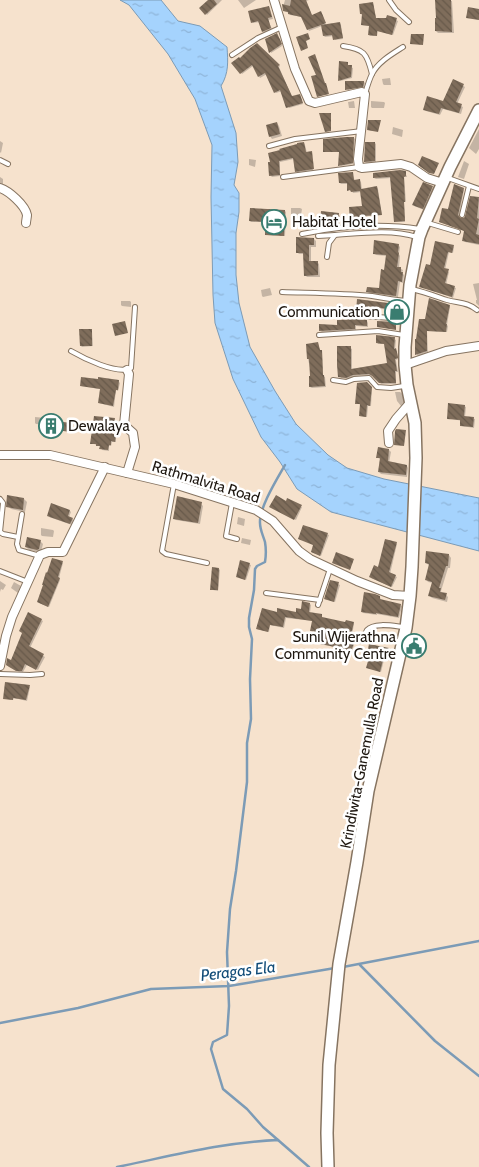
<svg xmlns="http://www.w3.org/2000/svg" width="479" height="1167" font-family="Cabin,sans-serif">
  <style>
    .water { fill: url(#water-ripples); stroke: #7c9bb6 }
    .shadow { fill: #0003 }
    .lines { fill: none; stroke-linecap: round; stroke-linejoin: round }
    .stream { stroke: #7c9bb6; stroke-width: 2.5 }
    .building { fill: url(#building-back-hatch) }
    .lane-casing { stroke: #867461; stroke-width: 6 }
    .street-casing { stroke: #867461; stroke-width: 10 }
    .primary-casing { stroke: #867461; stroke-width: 14 }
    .lane { stroke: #fff; stroke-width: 4 }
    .street { stroke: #fff; stroke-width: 8 }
    .primary { stroke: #fff; stroke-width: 11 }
    .labels { text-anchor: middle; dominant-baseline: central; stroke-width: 5; stroke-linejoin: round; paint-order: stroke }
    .poi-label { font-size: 15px; fill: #1e1710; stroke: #fff; text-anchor: start }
    .street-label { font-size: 15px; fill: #1e1710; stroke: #fff }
    .water-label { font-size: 16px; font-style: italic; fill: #104b77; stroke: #fff }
  </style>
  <defs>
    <pattern id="water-ripples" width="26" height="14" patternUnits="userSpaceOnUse" patternTransform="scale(1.25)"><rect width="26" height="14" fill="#a5d3fd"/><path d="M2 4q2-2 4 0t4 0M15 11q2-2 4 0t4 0" fill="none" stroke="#8eb4d8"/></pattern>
    <pattern id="building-back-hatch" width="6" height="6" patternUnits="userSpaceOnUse" patternTransform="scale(1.25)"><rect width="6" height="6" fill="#7f6d5b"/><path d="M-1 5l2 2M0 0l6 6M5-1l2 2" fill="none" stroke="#67594a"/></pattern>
  </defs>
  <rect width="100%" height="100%" fill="#f6e2cd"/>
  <path class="water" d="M120 0H161L178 21 200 26 227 47C228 61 229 73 221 86L236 133 238 162 234 185 239 193V212L236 233V275L239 303 250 347 275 391 296 424 328 455 347 468 384 479 479 498V551L331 512 297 489 280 462 261 437 233 379 215 323 213 295 211 197 212 145 195 99 168 54 129 5Z"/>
  <g class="shadow">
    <path d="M210 0H222L207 15 201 8Z"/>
    <path d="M238 0H256L244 8Z"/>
    <path d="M285 0H309L306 1 312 16 322 14 326 25 340 23 341 25 343 39 335 40 334 36 325 37 324 36 322 26 309 31 303 17 290 15 289 13 284 11 283 7Z"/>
    <path d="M444 0 452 1 454 33H438L436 31Z"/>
    <path d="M373 4 376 19 387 20 388 17 398 21 393 35 378 31 377 36H370L369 35 370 26 362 25 363 16 361 14Z"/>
    <path d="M269 7 270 9 273 19 268 20 272 29 264 33 260 22 253 23 252 22Z"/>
    <path d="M276 35 280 39 282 46 271 53 266 40Z"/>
    <path d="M257 45 280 66 279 67 292 97 300 96 303 104 289 108 282 91 276 93 275 92 267 74 260 78 253 66 242 74 233 64Z"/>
    <path d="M348 63V66L353 68 352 78 340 81 339 80Z"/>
    <path d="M390 78 391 85H384L383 84 382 79Z"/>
    <path d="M454 80 465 87 457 104 463 107 461 114 443 109 440 115 426 111 425 109 443 102Z"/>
    <path d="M364 82 365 83 364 87 348 90 347 89Z"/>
    <path d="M354 101 355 108H349L348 102Z"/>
    <path d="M371 101 384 102 385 103 384 108H372L371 107Z"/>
    <path d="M277 123 279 126 282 136 272 139 270 136Z"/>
    <path d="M393 127 403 130 402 137 392 134Z"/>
    <path d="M479 129V149L476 154 469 148Z"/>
    <path d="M354 138 355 139 353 164 341 166 340 165V152H325L324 151Z"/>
    <path d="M0 141 3 143 1 153 0 152Z"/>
    <path d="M304 143 305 145 307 153H311L313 170 298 173 296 171 294 159 280 162V176L272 177 270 175 272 163Z"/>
    <path d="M375 143 376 144V162L366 163 365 162Z"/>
    <path d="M249 159 256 160 255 167 249 165Z"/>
    <path d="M464 161 469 164 464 179 458 177Z"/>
    <path d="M405 172 407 177H404L406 202 404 201 405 222H396L395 221 392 178 376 179 374 178Z"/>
    <path d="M352 173 355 181H360L361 182 362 190 377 187 378 189 382 215 361 217V223L352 224 351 223 363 207 361 192 353 193 352 191 349 190 348 184H341L340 183Z"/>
    <path d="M0 177 3 179V184L0 183Z"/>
    <path d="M432 187 433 188 424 210 414 206Z"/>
    <path d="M463 189 464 190 459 217 460 219 464 220 471 198 479 199V245L465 242 464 241 465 231 440 222Z"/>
    <path d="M291 208H300L302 209 301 215H292L291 214Z"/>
    <path d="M285 211 286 212 285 236 267 235 266 234 267 222H251L250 221Z"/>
    <path d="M322 213 339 215 340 216 339 225 322 223 321 222Z"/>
    <path d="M314 239 316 241V247H311V262H317L319 264 320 277H307L305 275 304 254H299L297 252Z"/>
    <path d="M398 245 400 247 399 254 400 256 399 268 403 270 402 273 404 275 403 283 400 282 398 297 369 293 367 291 380 290 385 271 387 256 376 255 374 253Z"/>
    <path d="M453 246 454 247 453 253 449 252 445 270 449 272 446 285 456 288 453 298 422 287 431 266Z"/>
    <path d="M479 283V306L476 303V300H477L473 284Z"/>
    <path d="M270 288 272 295 263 297 262 296 261 290Z"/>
    <path d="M358 300 395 305 396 306 395 311 369 307V313L358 312 357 311Z"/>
    <path d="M121 301H130L131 302V307L122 306 121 305Z"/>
    <path d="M449 306 450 307 447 325 448 326 447 332 427 331 428 352 418 356 417 355 416 340 426 321Z"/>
    <path d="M367 321 368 323V327L356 326V330L322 332 320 331 338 326Z"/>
    <path d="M91 330 92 331 93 346 82 347 81 346Z"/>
    <path d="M394 339 396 340 395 350 397 351 398 359 396 360 398 372H396V384H381L374 376 371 375 355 376 348 379 341 378 340 376 350 348 352 349V370L388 364 386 344H378L377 342Z"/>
    <path d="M318 344 320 351 322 352 323 376 325 377 326 387 312 388 310 387 312 377 308 359Z"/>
    <path d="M119 382 120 383 118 391 116 390 114 407 99 403 101 389 81 386Z"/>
    <path d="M367 383 372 389 371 406H368L367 417 360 416 361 405 356 403Z"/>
    <path d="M395 392H400L405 396 406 405 401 406 397 401Z"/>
    <path d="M464 406 466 407 465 417 475 419 474 428 462 426 461 425 462 421 448 418Z"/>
    <path d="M35 417 46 418 47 420 46 425 36 424 35 423Z"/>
    <path d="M114 419 115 420 113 435 116 436V442H112L111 446H109V451L102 450 101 447 92 443Z"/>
    <path d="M389 450 391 452 389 463 407 466 408 468 407 477 381 474 379 472 381 460 377 457Z"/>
    <path d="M24 499 27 502 25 512 11 509 8 506Z"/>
    <path d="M286 502 302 507 296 520 272 507Z"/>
    <path d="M201 504 203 506 200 524 176 520 174 518Z"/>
    <path d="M70 511 71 512 69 517 74 520 72 525 49 517Z"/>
    <path d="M238 517 245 519 244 526 237 524Z"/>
    <path d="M304 526 329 535 321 556 312 552 315 545Z"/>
    <path d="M41 528 53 530 54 531 53 537 42 536 41 535Z"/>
    <path d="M242 538 251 540 250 545 241 543Z"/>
    <path d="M40 541 43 544 41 552 29 550 26 547Z"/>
    <path d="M396 543 397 544 390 574 397 577 392 587 371 578Z"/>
    <path d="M449 555 451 558 450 568H448L441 591 442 594 446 595 448 597 447 602 432 598 430 596 433 583 428 582 426 579 430 566 426 563Z"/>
    <path d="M62 562 63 563 59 578 60 580 49 607 39 603 38 602Z"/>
    <path d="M241 562 251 565 246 580 238 577Z"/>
    <path d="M219 569 220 570 218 591 213 590 212 589Z"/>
    <path d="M0 581 6 585 3 590 1 589 0 592Z"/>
    <path d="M331 581 340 585 335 602 325 599Z"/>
    <path d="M14 582 21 586 18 593 11 588Z"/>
    <path d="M380 597 381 600 400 605 402 606 399 618 377 614V615L363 613 362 612Z"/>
    <path d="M310 604 311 605 310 613 322 615V619L346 624 353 623 354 624 352 635H348L344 639 345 642 354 645 351 654 341 651 340 648 319 644 318 643 320 633 312 631 313 621 286 618 284 628 270 625 269 632 257 629 278 613H297Z"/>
    <path d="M41 620 43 621 30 648 45 657 38 670 27 665 23 672H19L9 667 7 665 12 661Z"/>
    <path d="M414 639 421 642 417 655 410 652Z"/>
    <path d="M388 649 389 650 388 657 385 656 381 672 369 668 372 655 368 653Z"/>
    <path d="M29 686 30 687 27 701 14 698 13 700 6 699Z"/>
  </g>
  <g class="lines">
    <g class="stream">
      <path d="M360 965 435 1041 479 1076"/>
      <path d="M343 967 479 941"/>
      <path d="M0 1023 78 1008 151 989 229 986 335 968"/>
      <path d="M278 1140 263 1127 247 1109 223 1089 211 1049 213 1042 227 1035 229 1006 227 952 230 909 236 871 247 782V743L251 719 250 679 252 639 249 627V618L254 590 255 569 257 566 265 562C266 556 266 548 265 542 263 535 260 530 260 523 259 508 277 479 285 465"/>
      <path d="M117 1167C171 1156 224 1142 278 1140L309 1167"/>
    </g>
  </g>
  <g class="building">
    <path d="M208 0H214L217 4 205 15 199 8Z"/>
    <path d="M291 0H306L312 15 321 11 326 23 321 25 340 22 343 38 333 40 332 35 323 36 321 25 307 30 301 17 288 14V12L283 11 282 4 290 6Z"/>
    <path d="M435 0H451L452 32 435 31V18H436Z"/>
    <path d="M373 2 376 18H386L387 15 397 18 392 35 377 31V36L368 35 369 26 361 25 362 14H360L359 4Z"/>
    <path d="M269 6 272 17 268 18 271 28 262 32 258 21 251 23 248 11Z"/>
    <path d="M468 7 479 9V20L466 18Z"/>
    <path d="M277 33 282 44 269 53 265 39Z"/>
    <path d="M308 33 310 39 306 41 308 48 301 51 296 37Z"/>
    <path d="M411 34H424L423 45 410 44Z"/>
    <path d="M257 43 280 65 278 66 292 96 300 94 303 103 286 108 280 90 274 93 265 73 258 77 252 65 240 74 231 63 239 57 240 58 250 48Z"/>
    <path d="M315 54 325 83H326L329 94 317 97 311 76 316 75 308 57Z"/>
    <path d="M339 61 348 62V65H352L351 77 338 81Z"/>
    <path d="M453 79 464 84 456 102 462 104 459 113 441 108 439 114 423 110 427 96 443 101Z"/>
    <path d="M345 81H364V83L363 87 345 90Z"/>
    <path d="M319 113H331V131L325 132Z"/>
    <path d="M368 120H381L378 132 367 130Z"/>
    <path d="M277 122 280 134 269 137 266 125Z"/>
    <path d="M346 137H354L353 163 338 166 339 152H323V139Z"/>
    <path d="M304 142 306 152 312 151 314 169 295 172 293 158 279 161 280 175 269 176 268 162H270L268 153 280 150 279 149 297 144V143Z"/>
    <path d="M365 142H375V161L364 162Z"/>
    <path d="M422 156 439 163 434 174 429 173 418 165Z"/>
    <path d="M400 170 406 171V176L404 177 405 202H404L405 221 394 222 390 177 373 178V173Z"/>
    <path d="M353 172 354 180 360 179 361 189 377 186 382 215 360 216 361 223H350L349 207 362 206 360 191 351 192 350 190 347 191V183H339L338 173Z"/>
    <path d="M423 182 433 186 423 209 412 205Z"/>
    <path d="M454 184 464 188 458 215 461 218H464L465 216 470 196 479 197 477 218 479 219 476 234 479 235V244L462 241 464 231 439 222 442 208 448 209Z"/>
    <path d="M250 208 285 210 284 236 265 235V222L249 221Z"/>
    <path d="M321 211 339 213 338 224 320 222Z"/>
    <path d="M296 237 314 238V245H309V261H318V275L304 276 303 253H296Z"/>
    <path d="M374 240 399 244 398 252 399 253 397 267H401V272H403L402 282 398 281 396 296 366 292 367 287 379 288 381 269 384 270 386 255 373 254Z"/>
    <path d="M435 241 454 245 452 253 448 252 444 268 449 269 445 283 455 286 452 297 419 287 426 264 430 265Z"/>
    <path d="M429 298 450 305 446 324H447L446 332 427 331V351L415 355V339H416L419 319H425Z"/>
    <path d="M357 299 396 304 395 310 368 306V313L356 312Z"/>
    <path d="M355 319V321V319L367 320V326L355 325V329L319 331V324L337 325V320Z"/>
    <path d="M125 321 128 333 115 336 112 324Z"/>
    <path d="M377 321 396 322V330L377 327Z"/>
    <path d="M79 329H92V346H80Z"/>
    <path d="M376 335 395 337 394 349 396 348 398 357V358L395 359 397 371H395L396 383H379L372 376 369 374 353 375 346 378 338 377 337 365V346H351V369L387 363 384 344 376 343Z"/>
    <path d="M318 342 320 350H322L323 375H324L325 386 309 387V376H310L309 359H307L306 344Z"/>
    <path d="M81 377 98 379V377L119 380 118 390H116L113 406 98 403 100 389 80 386Z"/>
    <path d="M367 382 372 387 370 406 367 405 366 417 359 416 360 404H355L357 383Z"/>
    <path d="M448 403 465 405 464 416 474 417 473 427 460 426V420L447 419Z"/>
    <path d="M94 416 115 418 112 434H116L115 442 111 441V445H109L108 450 99 449 100 446H96V444H90Z"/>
    <path d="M49 420 71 423 70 432 57 430V428H48Z"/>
    <path d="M396 429 406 430 404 446 394 445 395 431Z"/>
    <path d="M378 447 389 449 388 461 407 465 406 475 378 472 380 458H376Z"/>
    <path d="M7 495 24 498 23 510 6 507Z"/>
    <path d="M276 495 286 501 287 498 302 505 294 520 269 507Z"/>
    <path d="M177 496 202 502 198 523 173 519Z"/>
    <path d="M51 503 70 510 68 516 73 518 70 524 47 516Z"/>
    <path d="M303 525 328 533 320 556 311 552 313 545 298 539Z"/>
    <path d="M27 537 41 540 39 549 37 550 25 547Z"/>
    <path d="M385 539 397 542 389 572 396 575 391 587 369 577 374 565 378 567Z"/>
    <path d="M426 551 449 554 448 566H446L439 588H441L440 592 447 593 445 600 428 596 432 582 425 580 429 564 425 563Z"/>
    <path d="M336 552 354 559 350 570 332 563Z"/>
    <path d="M52 558 63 561 58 577 60 578 48 607 37 602 43 585H42L46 572 47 573Z"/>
    <path d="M240 560 250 563 245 580 236 577Z"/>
    <path d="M212 567 219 568 218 590H210Z"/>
    <path d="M330 580 339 582 334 602 324 599Z"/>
    <path d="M364 592 375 594 380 596V599L401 604 398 617 376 613V614L361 612Z"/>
    <path d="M302 601 310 603 309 612 322 614V617L345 622 346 620 354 622 351 635 346 634 343 638 345 641 354 643 350 654 338 650 339 648 317 643 319 632 310 631 312 621 285 617 283 627 270 625 268 632 256 629 262 608 277 612V608L296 612V608L301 609Z"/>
    <path d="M28 612 42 619 29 646 44 654 36 670 25 664 22 671H16L6 665 7 658 11 660 22 633 19 631Z"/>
    <path d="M369 644 389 648 387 656H384L380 672 366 668 370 654H367Z"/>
    <path d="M5 682 30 685 26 700 13 698V700L3 699Z"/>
  </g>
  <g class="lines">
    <defs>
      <g id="lane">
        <path d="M389 0 396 10 409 22"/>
        <path d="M343 46C364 49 367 53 372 74"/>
        <path d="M232 55 258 38 282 27"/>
        <path d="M365 94C367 87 369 80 372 74 378 62 392 54 403 47"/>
        <path d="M269 146 295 139 362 131"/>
        <path d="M0 160 8 164"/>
        <path d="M283 177 359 167"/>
        <path d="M448 178 479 189"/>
        <path d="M462 215 469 186"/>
        <path d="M428 223 458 232"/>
        <path d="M302 234C341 226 381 223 420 229"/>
        <path d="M318 236 335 235"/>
        <path d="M327 257 329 243 335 235C362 233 391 229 417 237"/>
        <path d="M412 289C424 292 435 296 447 300 457 303 468 302 477 310"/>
        <path d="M282 292C312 293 342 293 372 296 383 298 394 300 406 301"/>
        <path d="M333 316 350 315 405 319"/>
        <path d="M319 335 378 331 404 335"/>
        <path d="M71 351C83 358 117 375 131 368L135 307"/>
        <path d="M333 380 346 382 354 379 369 378 377 387 391 388 404 386"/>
        <path d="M174 484 162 551 166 554 207 563"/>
        <path d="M0 499 3 503 0 532 3 534 18 537"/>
        <path d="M232 503 226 536 237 539"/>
        <path d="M22 514 17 544 19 550 40 556"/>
        <path d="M0 571 28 582"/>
        <path d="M266 593 320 600"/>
        <path d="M318 605 330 569"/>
        <path d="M347 638 361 641C363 638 365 634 367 630 374 622 394 626 403 627"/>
        <path d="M0 674 30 675 42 674"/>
      </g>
      <g id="street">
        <path d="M274 0 295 69 309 101 315 103 362 92 365 94 358 159 359 167 362 168 401 164 411 167 427 178 443 183"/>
        <path d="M0 188C9 191 25 205 27 215 27 217 26 221 26 223"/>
        <path d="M405 365 446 351 479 346"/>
        <path d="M389 443 388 431 396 419 410 403"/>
        <path d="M0 455H50L174 484 256 510 273 521 299 551 310 559 357 581 393 595 410 596"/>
        <path d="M127 473 135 447 133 433 124 425 129 374 127 370"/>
        <path d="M0 666 6 636 12 617 40 555 48 552H63L105 467"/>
      </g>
      <path id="primary" d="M328 1167 327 1133 329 1065 339 964 357 862 368 791 406 628 410 596 412 567 416 458 415 423 407 385 405 365V347L410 285 419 237 422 229 450 167 479 110"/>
    </defs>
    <use href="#lane" class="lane-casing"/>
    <use href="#street" class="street-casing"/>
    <use href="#primary" class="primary-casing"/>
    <use href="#lane" class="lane"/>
    <use href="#street" class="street"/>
    <use href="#primary" class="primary"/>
  </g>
  <defs>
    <symbol id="hotel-ring" viewBox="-11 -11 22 22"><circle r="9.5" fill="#fff" stroke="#3a7d70" stroke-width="1.5"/><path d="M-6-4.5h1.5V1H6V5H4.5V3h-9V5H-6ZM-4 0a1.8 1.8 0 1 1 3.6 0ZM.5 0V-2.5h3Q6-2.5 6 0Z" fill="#3a7d70"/></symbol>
    <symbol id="shop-ring" viewBox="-11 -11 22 22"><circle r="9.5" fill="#fff" stroke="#3a7d70" stroke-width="1.5"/><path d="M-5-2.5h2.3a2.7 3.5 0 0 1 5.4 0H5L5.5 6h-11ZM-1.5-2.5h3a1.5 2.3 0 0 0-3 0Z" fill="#3a7d70"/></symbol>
    <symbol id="building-ring" viewBox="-11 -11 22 22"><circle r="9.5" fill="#fff" stroke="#3a7d70" stroke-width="1.5"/><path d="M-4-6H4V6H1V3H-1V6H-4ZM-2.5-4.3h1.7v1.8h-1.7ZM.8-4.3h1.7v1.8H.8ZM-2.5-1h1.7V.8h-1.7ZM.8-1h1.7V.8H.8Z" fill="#3a7d70"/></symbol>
    <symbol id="civic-ring" viewBox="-11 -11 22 22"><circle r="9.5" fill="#fff" stroke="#3a7d70" stroke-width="1.5"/><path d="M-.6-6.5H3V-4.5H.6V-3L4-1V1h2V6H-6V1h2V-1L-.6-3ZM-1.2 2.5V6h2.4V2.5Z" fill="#3a7d70"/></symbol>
  </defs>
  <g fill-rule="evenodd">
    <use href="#hotel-ring" x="260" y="208" width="28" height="28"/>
    <use href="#shop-ring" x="383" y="298" width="28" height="28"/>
    <use href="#building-ring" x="37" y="412" width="28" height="28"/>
    <use href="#civic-ring" x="400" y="632" width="28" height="28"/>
  </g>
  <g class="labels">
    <g class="poi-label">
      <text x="292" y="222">Habitat Hotel</text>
      <text x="380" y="312" text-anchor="end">Communication</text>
      <text x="68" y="426">Dewalaya</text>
      <text x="396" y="637" text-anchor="end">Sunil Wijerathna<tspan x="396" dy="17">Community Centre</tspan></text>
    </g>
    <g class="street-label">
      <text transform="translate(206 482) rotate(17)">Rathmalvita Road</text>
      <text transform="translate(362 763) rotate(-79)">Krindiwita-Ganemulla Road</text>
    </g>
    <g class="water-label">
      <text transform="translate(238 971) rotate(-7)">Peragas Ela</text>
    </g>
  </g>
</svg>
